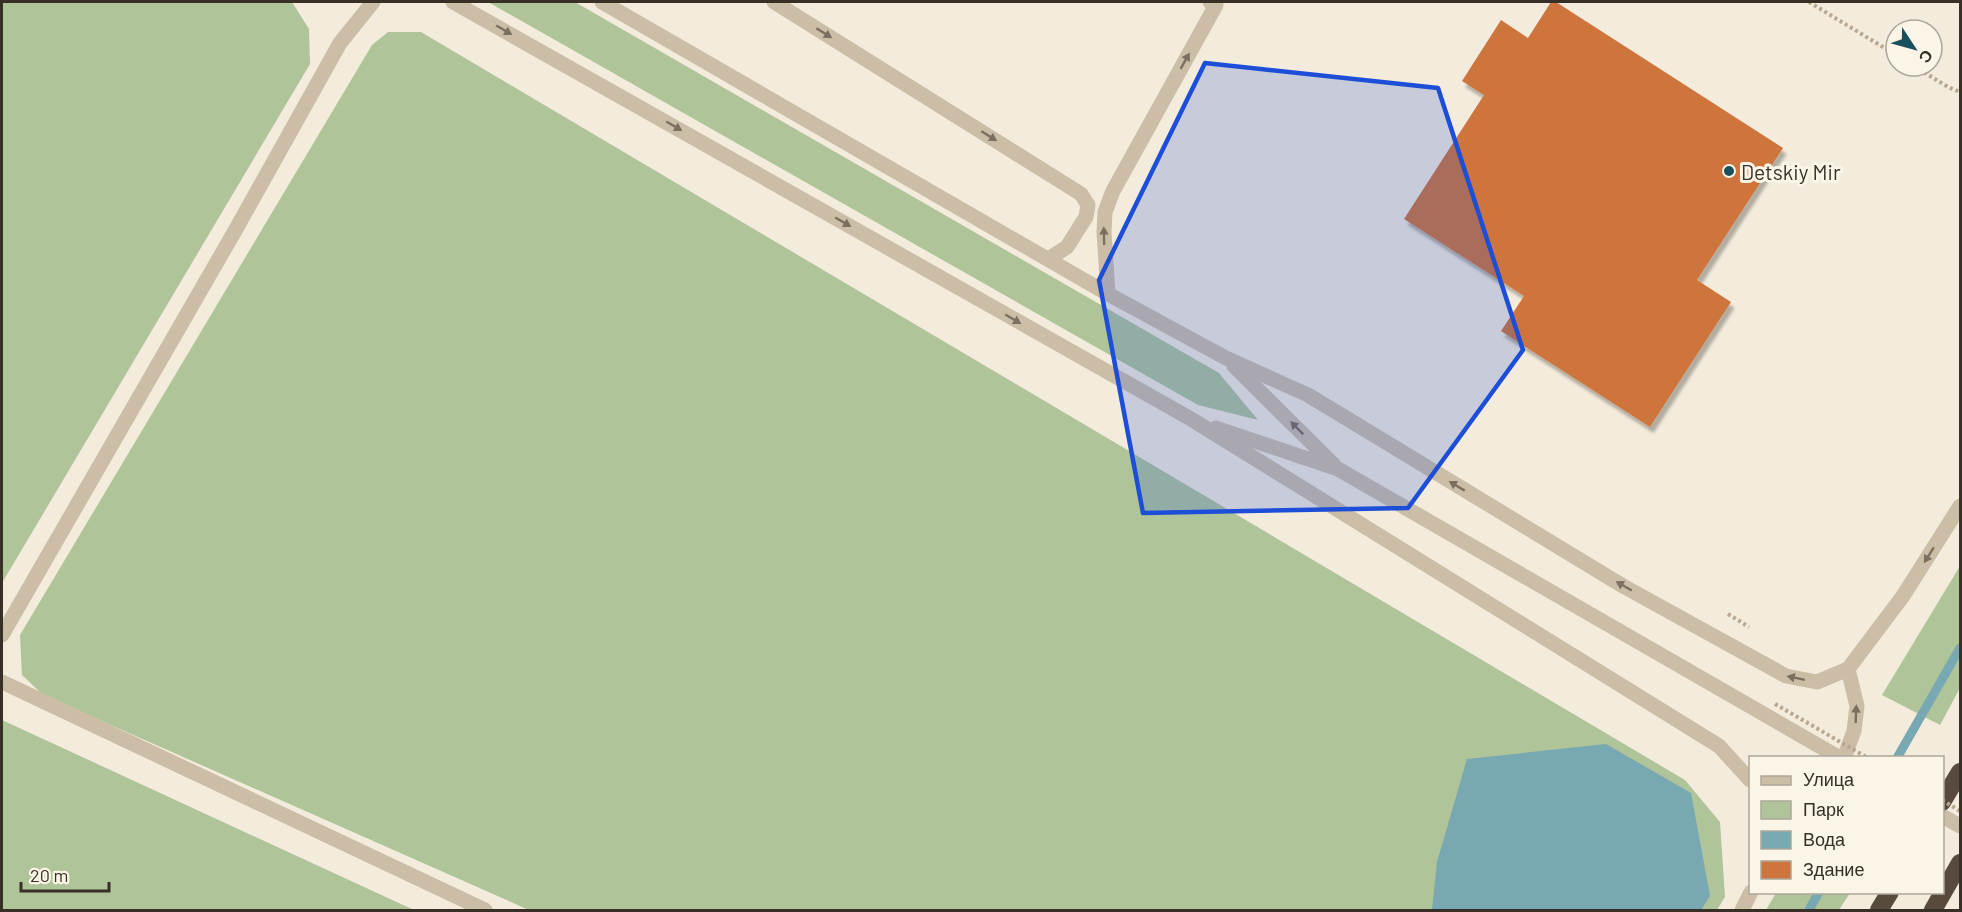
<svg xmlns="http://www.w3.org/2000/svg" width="1962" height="912" font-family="Barlow,sans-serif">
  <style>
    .green { fill: #b0c49a }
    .water { fill: #78a8b2 }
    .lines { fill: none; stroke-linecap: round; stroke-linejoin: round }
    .stream { stroke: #78a8b2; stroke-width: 9 }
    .building { fill: #ce753e; filter: url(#shadow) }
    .path { stroke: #b8a790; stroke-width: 4; stroke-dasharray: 3 3; stroke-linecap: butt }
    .minor { stroke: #ccbda6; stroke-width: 15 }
    .highway { stroke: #594a3e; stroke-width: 18 }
    .path-bridge { stroke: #b8a790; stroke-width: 4; stroke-dasharray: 3 3; stroke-linecap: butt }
    .oneway { fill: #7b6f60 }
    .marked { fill: #1d4ed8; fill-opacity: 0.2; stroke: #1d4ed8; stroke-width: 4.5; stroke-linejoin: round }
    .poi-dot { fill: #1a4f5c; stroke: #fbf5e8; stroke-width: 2 }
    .labels { text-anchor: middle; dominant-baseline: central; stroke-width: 6; stroke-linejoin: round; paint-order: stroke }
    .poi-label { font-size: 21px; fill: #382f27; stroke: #fbf5e8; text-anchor: start }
  </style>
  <defs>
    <filter id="shadow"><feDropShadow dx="3.5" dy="6" stdDeviation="1.5" flood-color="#0004"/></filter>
  </defs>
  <rect width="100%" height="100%" fill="#f3ebdb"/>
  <g class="green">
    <path d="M2 2H292L309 29 310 64 2 583Z"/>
    <path d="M488 2H575L1219 373 1258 420 1198 405Z"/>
    <path d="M388 32H421L1685 780 1720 822 1725 897 1717 910H529L43 695 22 675 20 635 372 45Z"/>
    <path d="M1960 566V688L1940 725 1882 695Z"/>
    <path d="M2 720 414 910H2Z"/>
    <path d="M1776 893V892L1850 893 1839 910H1766Z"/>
  </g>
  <path class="water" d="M1606 744 1691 793 1710 896 1701 910H1432L1437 862 1467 759Z"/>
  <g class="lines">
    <g class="stream">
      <path d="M1897 758 1960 648"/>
      <path d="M1809 910 1819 892"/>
    </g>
  </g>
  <path class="building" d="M1551 2H1556L1783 148 1697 280 1731 302 1650 427 1501 331 1524 296 1404 219 1484 95 1462 81 1501 20 1528 38Z"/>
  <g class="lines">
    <g class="path">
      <path d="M1809 2 1896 55"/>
      <path d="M1914 66 1948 87 1960 92"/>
      <path d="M1728 614 1749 627"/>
    </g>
    <g class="minor">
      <path d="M453 2 1191 419 1719 746 1750 780"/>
      <path d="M602 2 1108 294 1226 358 1308 395 1623 586 1786 676 1817 682 1848 669 1903 596 1960 506"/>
      <path d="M774 2 1081 194 1088 205 1086 217 1067 247 1048 259"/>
      <path d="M1108 294 1104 232 1105 212 1113 191 1216 5 1210 2"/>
      <path d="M1234 366 1334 465"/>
      <path d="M1216 428 1338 469 1840 758"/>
      <path d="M2 635 236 229 340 43 373 2"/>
      <path d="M2 682 485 910"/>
      <path d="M1844 758 1854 731 1857 706 1848 669"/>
      <path d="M1942 816 1960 826"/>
      <path d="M1742 910 1751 892"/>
    </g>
    <g class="highway">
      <path d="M1942 802 1960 772"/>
      <path d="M1879 910 1890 892"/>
      <path d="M1933 910 1960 863"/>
    </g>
    <g class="path-bridge">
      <path d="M1775 704 1868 758"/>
      <path d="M1942 800 1960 811"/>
    </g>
  </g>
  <defs><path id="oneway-solid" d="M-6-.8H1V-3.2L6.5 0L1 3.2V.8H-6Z" transform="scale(1.5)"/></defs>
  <g class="oneway">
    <use href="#oneway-solid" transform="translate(504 30) rotate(30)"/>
    <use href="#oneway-solid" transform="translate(824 33) rotate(32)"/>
    <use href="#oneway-solid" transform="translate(1185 61) rotate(-61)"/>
    <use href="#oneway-solid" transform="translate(674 126) rotate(30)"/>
    <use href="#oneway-solid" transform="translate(989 136) rotate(32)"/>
    <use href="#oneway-solid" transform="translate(843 222) rotate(30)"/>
    <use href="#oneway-solid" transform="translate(1104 236) rotate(-91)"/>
    <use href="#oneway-solid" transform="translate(1013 319) rotate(30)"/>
    <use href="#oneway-solid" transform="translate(1297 428) rotate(-135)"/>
    <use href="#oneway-solid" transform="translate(1457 486) rotate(-149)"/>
    <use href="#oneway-solid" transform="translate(1929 555) rotate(122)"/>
    <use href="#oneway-solid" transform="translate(1624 586) rotate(-150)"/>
    <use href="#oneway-solid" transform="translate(1796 678) rotate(-168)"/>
    <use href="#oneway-solid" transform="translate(1856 714) rotate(-88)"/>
  </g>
  <path class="marked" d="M1205 63 1438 88 1523 350 1408 508 1143 513 1099 280Z"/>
  <circle class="poi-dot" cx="1729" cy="171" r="6"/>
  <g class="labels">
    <g class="poi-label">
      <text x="1741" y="171">Detskiy Mir</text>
    </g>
  </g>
  <rect width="1962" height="912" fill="none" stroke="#382f27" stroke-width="6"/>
  <rect x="1749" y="756" width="195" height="138" fill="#fbf5e8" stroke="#ada69b" stroke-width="1.5"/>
  <rect x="1761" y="776" width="30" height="9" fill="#ccbda6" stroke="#ada69b" stroke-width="1.5"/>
  <text x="1803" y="786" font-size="18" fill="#382f27">Улица</text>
  <rect x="1761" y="801" width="30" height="18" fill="#b0c49a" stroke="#ada69b" stroke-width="1.5"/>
  <text x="1803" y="816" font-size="18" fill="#382f27">Парк</text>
  <rect x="1761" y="831" width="30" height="18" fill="#78a8b2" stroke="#ada69b" stroke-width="1.5"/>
  <text x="1803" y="846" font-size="18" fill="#382f27">Вода</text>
  <rect x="1761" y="861" width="30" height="18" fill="#ce753e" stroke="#ada69b" stroke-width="1.5"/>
  <text x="1803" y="876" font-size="18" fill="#382f27">Здание</text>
  <g transform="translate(1914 48) rotate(126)"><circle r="28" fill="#fbf5e8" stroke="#ada69b" stroke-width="1.5"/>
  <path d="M0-4.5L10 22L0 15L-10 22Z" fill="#1a4f5c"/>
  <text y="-9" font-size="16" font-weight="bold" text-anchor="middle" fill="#382f27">С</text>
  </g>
  <path d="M21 882v9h88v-9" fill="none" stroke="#382f27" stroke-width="3"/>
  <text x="30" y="882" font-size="18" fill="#382f27" stroke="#fbf5e8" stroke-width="4.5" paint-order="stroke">20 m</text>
</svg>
